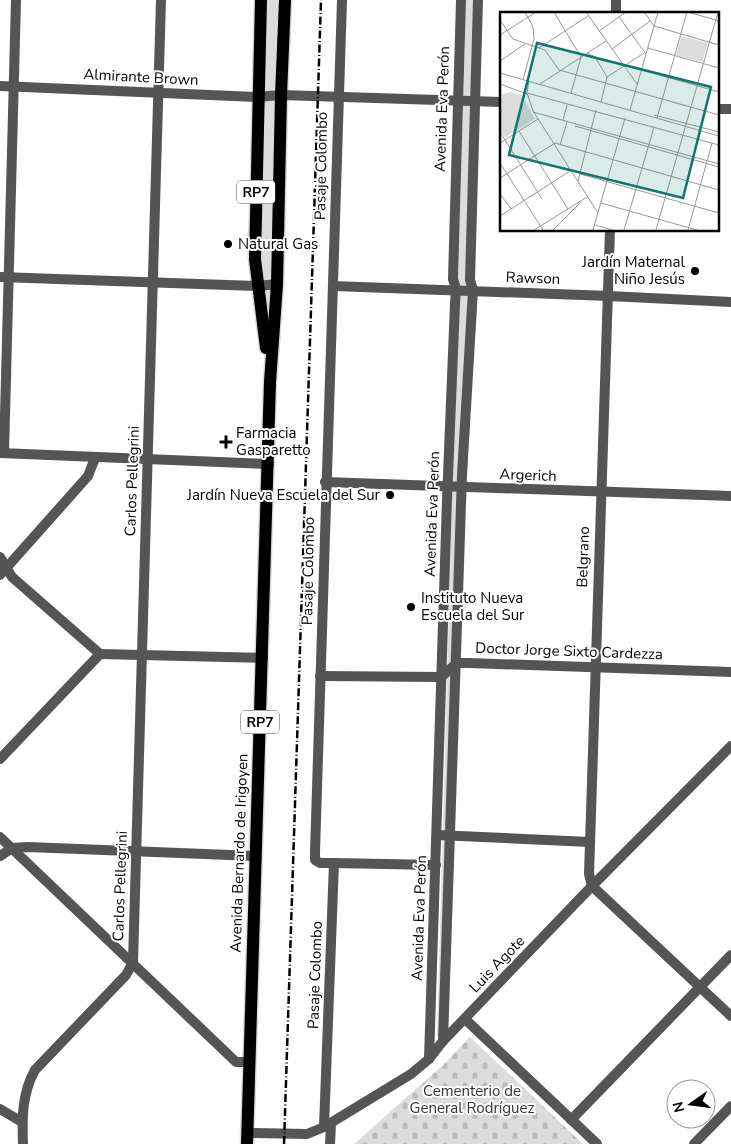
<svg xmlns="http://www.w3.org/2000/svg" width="731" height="1144" font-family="'Nunito Sans',sans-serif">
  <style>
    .green { fill: #dcdcdc }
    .cemetery { fill: url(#cemetery-stones) }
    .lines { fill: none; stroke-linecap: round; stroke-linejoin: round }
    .primary-casing { stroke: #dbdbdb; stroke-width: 15 }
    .minor { stroke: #555; stroke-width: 10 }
    .tertiary { stroke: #555; stroke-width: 10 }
    .primary { stroke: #000; stroke-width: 12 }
    .rail { stroke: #000; stroke-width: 2.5; stroke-dasharray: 8 2.5 1 2.5; stroke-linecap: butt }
    .poi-dot { fill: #000; stroke: #fff; stroke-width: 2 }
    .labels { text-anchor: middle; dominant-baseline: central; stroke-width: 4; stroke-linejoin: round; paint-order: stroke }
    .shield { fill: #fff; stroke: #4c4c4c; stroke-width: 1 }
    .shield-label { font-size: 14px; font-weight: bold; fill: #000 }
    .street-label { font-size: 15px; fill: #000; stroke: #fff }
    .poi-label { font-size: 15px; fill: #000; stroke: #fff; text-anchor: start }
    .park-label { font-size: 15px; fill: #333; stroke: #fff }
    .inset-road { fill: none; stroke: #999; stroke-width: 1 }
    .view { fill: #0f766e; fill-opacity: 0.15; stroke: #0f766e; stroke-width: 2.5 }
    .inset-edge { fill: none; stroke: #000; stroke-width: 2.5 }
  </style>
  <defs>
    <pattern id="cemetery-stones" width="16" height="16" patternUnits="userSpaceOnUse" patternTransform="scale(1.25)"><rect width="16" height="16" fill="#dcdcdc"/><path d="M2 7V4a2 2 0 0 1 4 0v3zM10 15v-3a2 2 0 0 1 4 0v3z" fill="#bbb"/></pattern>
  </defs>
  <rect width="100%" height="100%" fill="#fff"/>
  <g class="green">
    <path d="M261 0H285L270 382 256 270Z"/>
    <path d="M466 0H475L469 308 442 1035 437 1037Z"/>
  </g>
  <path class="cemetery" d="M470 1037 583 1144H354L444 1064Z"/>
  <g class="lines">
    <defs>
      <g id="primary">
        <path d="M261 0 255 259 266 348"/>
        <path d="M247 1144 270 382 277 284 281 95 285 0"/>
      </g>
    </defs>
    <use href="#primary" class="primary-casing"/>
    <g class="minor">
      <path d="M616 14V0"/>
      <path d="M281 95 501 102"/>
      <path d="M717 109H731"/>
      <path d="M610 230 589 874 592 886 731 1016"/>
      <path d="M0 277 258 286 277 284"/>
      <path d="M333 286 609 296 731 302"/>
      <path d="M0 453 269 464"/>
      <path d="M4 453 16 0"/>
      <path d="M325 482 731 496"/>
      <path d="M0 557 12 577 100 654"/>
      <path d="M0 575 88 476 95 458"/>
      <path d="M100 654 263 658"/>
      <path d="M320 676 441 677 457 663H469L731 672"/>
      <path d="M0 759 100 654"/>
      <path d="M437 835 590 842"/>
      <path d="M0 837 236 1062H249"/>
      <path d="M0 856 12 848 28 847 255 856"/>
      <path d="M334 863 436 865"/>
      <path d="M465 1019 597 1144"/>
      <path d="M443 1041 592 886 731 746"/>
      <path d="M0 1109 22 1122"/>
      <path d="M571 1120 731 955"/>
      <path d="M324 1127 334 863H320L315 860V852L342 0"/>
      <path d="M23 1144C22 1118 22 1093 35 1070L126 975 133 962 161 0"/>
      <path d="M694 1144 731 1106"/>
    </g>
    <g class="tertiary">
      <path d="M0 86 257 97 281 95"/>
      <path d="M429 1059 447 500 455 304 456 289 453 279 461 0"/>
      <path d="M248 1133 307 1134 324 1127 411 1074 429 1059 443 1041 462 475 473 290 470 280 478 0"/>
      <path d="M330 1144 331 1124"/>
    </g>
    <use href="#primary" class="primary"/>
    <path class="rail" d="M284 1144 321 0"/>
  </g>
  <g class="poi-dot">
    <circle cx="228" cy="244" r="5"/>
    <circle cx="695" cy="271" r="5"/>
    <path d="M223.5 434.5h5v5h5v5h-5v5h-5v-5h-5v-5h5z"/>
    <circle cx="390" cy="495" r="5"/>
    <circle cx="411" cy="607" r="5"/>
  </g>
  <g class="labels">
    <g class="shield">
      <rect x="237" y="180.5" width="38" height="23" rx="4"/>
      <rect x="241" y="710.5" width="38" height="23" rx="4"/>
    </g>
    <g class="shield-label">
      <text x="256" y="192">RP7</text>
      <text x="260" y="722">RP7</text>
    </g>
    <g class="street-label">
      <text transform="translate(141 77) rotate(3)">Almirante Brown</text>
      <text transform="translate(442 109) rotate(-88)">Avenida Eva Perón</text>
      <text transform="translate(321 166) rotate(-89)">Pasaje Colombo</text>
      <text transform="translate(533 278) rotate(2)">Rawson</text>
      <text transform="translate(528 475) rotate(2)">Argerich</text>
      <text transform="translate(132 481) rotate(-88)">Carlos Pellegrini</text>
      <text transform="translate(432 514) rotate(-88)">Avenida Eva Perón</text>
      <text transform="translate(583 557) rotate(-88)">Belgrano</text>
      <text transform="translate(308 571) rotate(-89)">Pasaje Colombo</text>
      <text transform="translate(569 651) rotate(2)">Doctor Jorge Sixto Cardezza</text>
      <text transform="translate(239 853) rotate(-88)">Avenida Bernardo de Irigoyen</text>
      <text transform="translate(120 886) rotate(-88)">Carlos Pellegrini</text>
      <text transform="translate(419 918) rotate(-88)">Avenida Eva Perón</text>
      <text transform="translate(497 964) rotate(-46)">Luis Agote</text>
      <text transform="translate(315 975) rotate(-88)">Pasaje Colombo</text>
    </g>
    <g class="poi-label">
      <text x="238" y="244">Natural Gas</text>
      <text x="685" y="262" text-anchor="end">Jardín Maternal<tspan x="685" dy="17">Niño Jesús</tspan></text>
      <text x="236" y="433">Farmacia<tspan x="236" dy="17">Gasparetto</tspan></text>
      <text x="380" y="495" text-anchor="end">Jardín Nueva Escuela del Sur</text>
      <text x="421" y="598">Instituto Nueva<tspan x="421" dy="17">Escuela del Sur</tspan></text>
    </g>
    <g class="park-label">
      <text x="472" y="1091">Cementerio de<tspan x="472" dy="17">General Rodríguez</tspan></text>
    </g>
  </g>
  <g transform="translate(500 12)">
    <rect width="219" height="219" fill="#fff"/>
    <path d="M181 24 208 31 202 50 176 43Z" fill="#dcdcdc"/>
    <path d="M10 80 22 83 35 107 5 126 0 118V83Z" fill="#dcdcdc"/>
    <path class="inset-road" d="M54 0 81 45 71 81M86 0 137 72M144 0 154 14 219 33M188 0 219 9M119 5 146 42M0 8 13 27 45 38 59 58 219 103M99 19 126 0M0 23 36 0M39 36 88 4M148 36 219 56M112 37 150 9M87 41 95 45 107 65M0 49 25 32M142 58 219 80M0 61 219 124M107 65 144 41M23 68 34 27 33 15 25 0M29 69 27 81 33 99 98 201M0 72 27 82M40 72 106 29M27 81 219 133M101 90 107 65M130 98 158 0M33 100 219 152M154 103 219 120M157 106 187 0M63 108 67 93M75 114 219 155M19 119 68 197M0 120 42 187M0 131 38 107M60 133 67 110M0 151 43 218M80 162 219 201M0 166 55 131 219 178M78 169 96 98M0 182 11 197M101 191 197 218M0 204 70 159M95 213 113 218M34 218 87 185M53 218 81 190M93 218 125 106M124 218 154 115M156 218 218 0M188 218 212 131"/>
    <path class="view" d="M37 31 211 75 183 186 9 143Z"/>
    <rect width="219" height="219" class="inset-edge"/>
  </g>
  <g transform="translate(691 1104) rotate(256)"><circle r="24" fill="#ffffff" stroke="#999999"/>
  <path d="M0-4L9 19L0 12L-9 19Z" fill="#000000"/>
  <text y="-8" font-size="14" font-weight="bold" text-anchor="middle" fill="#000000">N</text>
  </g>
</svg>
